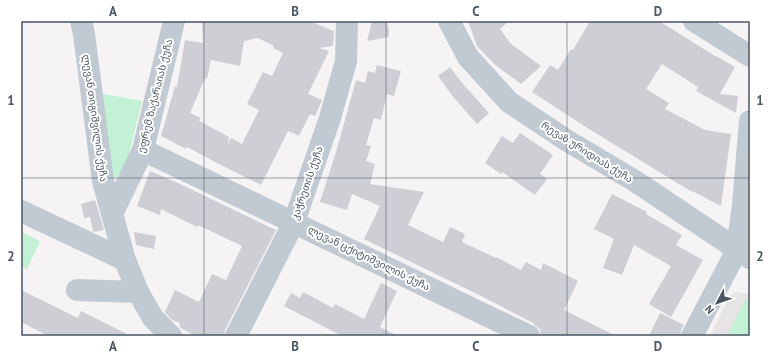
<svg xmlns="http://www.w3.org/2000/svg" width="771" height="357" font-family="'PT Sans','Noto Sans Georgian',sans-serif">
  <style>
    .education { fill: #e6e4e5 }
    .green { fill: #c3f1d5 }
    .building { fill: #cdcfd5; fill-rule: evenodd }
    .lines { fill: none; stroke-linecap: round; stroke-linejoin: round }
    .minor { stroke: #c1cad2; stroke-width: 22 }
    .grid { fill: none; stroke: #4a5661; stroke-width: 1; stroke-opacity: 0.55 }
    .labels { text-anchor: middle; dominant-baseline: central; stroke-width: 4; stroke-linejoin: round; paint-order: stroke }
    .street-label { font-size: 10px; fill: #4a5661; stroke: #fff }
    .neatline { fill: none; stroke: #4a5661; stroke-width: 1.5 }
    .grid-label { font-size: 13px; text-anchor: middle; font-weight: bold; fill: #4a5661 }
  </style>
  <rect width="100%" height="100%" fill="#f5f3f3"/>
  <path class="education" d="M735 292 750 294V336H710L729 297Z"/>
  <g class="green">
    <path d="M98 93 142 101 128 158 120 174 113 179Z"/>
    <path d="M21 232 40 241 27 269 21 266Z"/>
    <path d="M745 300 750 302V336H732L728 334Z"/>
  </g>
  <g class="building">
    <path d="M202 21H309L334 31 333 46 319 48 329 51 308 94 322 100 315 116 310 114 299 136 288 131 261 185 219 164 187 147 186 149 161 136 175 86 177 87 185 40 203 43ZM258 38 274 46 273 48 283 53 272 76 263 72 247 104 259 110 242 144 231 138 228 145 229 137 199 121 201 118 190 113 205 78 207 79 211 60 240 66 244 41Z"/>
    <path d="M372 21H387L389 31V37L367 41Z"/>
    <path d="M468 21H509L500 29 510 43 541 66 521 84 494 64 477 46Z"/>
    <path d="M590 21H659L715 56H716L735 67 720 94 738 96 736 113 696 91 698 87 662 64 646 89 669 103 665 109 705 130 731 134 721 206 692 191V192L589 129 532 92 550 65 558 70 571 49 573 50Z"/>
    <path d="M377 65 401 71 394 96 387 94 381 120 374 118 366 145 371 146 366 161 375 164 370 184 424 192 408 225 443 242 450 227 465 234 462 242 496 258V257L521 270 526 262 541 270 543 263 578 281 564 310 616 336H541L540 329 534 325 535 324 479 295 364 239 380 206 352 194 347 210 320 202 336 152 356 80 365 83 368 71 375 73Z"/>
    <path d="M450 67 463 84 489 113 477 124 451 94 438 76Z"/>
    <path d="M520 133 553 155 540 174 547 179 535 195 502 172 501 174 485 163 502 136 513 143Z"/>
    <path d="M150 171 178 183 276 230 225 330 224 336H196L181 328 179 326 180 323 172 320 165 312 175 290 199 302 212 274 226 280 242 246 198 225 197 227 161 209 160 215 137 206Z"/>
    <path d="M612 194 647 212 646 214 682 235 676 245 703 260 671 317 649 304 671 266 634 245 622 275 603 268 614 239 594 229Z"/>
    <path d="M95 200 104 230 94 232 93 231 90 217 84 218 81 204Z"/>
    <path d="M134 232 156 236 154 249 136 245Z"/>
    <path d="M381 283 397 291 380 327 398 336H342L284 306 291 293 300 298 303 292 333 308 335 304 364 319Z"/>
    <path d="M21 290 78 318 81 311 131 336H48L21 322Z"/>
    <path d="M660 313 684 325 681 330 680 336H649Z"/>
  </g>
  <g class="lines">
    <g class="minor">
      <path d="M81 21 84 34 103 181 125 260 138 292 153 318 171 336"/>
      <path d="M449 21 468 57 509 102 566 140 635 181 750 258"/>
      <path d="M694 21 750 56"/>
      <path d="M143 150 529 336"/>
      <path d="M21 211 125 260"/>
      <path d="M112 214 143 150 174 21"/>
      <path d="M77 290 138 292"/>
      <path d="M236 336 294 222 330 118 346 61 347 21"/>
      <path d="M692 336 737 250 743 205 750 121"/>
    </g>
  </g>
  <path class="grid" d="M204 21V336M386 21V336M567 21V336M21 178H750"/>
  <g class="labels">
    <g class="street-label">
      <text transform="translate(155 96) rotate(-76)">ეფრემ ზაქარაიას ქუჩა</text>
      <text transform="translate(95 118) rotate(82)">ლევან თიგიშვილის ქუჩა</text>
      <text transform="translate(587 152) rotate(32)">რევაზ ურიდიას ქუჩა</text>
      <text transform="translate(307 183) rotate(-71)">კაჭრეთის ქუჩა</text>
      <text transform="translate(369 258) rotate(26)">ლევან ცქიტიშვილის ქუჩა</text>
    </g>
  </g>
  <rect width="771" height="357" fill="none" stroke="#ffffff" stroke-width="44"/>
  <g transform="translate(717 303) rotate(229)" stroke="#ffffff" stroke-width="3" paint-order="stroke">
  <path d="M0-3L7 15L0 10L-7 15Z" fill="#4a5661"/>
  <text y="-6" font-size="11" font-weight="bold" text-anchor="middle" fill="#4a5661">N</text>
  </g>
  <rect x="22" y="22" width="727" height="313" class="neatline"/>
  <g class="grid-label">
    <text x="113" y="16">A</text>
    <text x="295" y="16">B</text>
    <text x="476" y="16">C</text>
    <text x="658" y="16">D</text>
    <text x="11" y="105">1</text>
    <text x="760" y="105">1</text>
    <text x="11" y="261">2</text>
    <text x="760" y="261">2</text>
    <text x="113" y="351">A</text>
    <text x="295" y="351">B</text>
    <text x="476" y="351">C</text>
    <text x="658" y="351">D</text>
  </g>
</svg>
